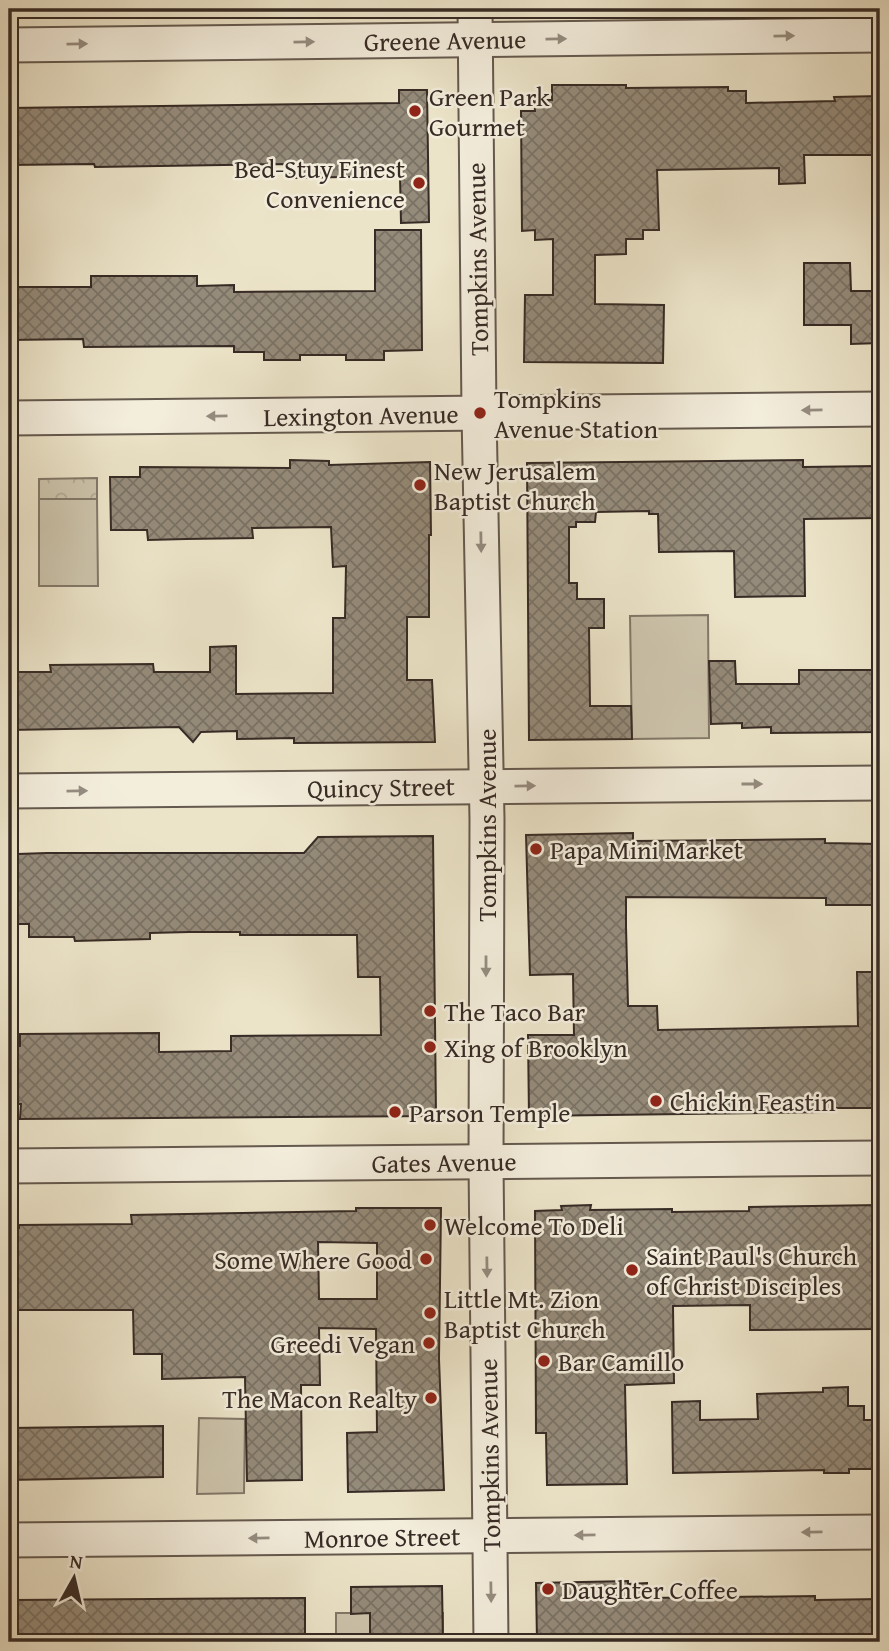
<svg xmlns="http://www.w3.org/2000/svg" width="889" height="1651" font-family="'Gentium Book Plus',serif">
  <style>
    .green { fill: #cdc5ad; stroke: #827869; stroke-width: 2 }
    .forest { fill: url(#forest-crowns); stroke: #827869; stroke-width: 2 }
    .building { fill: url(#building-cross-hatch); stroke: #372b25; stroke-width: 2; fill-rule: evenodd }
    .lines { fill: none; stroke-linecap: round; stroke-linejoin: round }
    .street-casing { stroke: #64594e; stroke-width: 37 }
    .street { stroke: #f3eddc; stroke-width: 33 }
    .oneway { fill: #958c80 }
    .poi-dot { fill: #8f2418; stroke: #f3eddc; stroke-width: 2.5 }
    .labels { text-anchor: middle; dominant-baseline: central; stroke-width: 5; stroke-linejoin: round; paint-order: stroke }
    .street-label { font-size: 26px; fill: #372b25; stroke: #f3eddc }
    .poi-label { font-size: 26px; fill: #372b25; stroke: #f3eddc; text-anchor: start }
  </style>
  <defs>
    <pattern id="forest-crowns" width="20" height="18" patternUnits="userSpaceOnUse" patternTransform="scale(1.75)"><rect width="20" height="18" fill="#cdc5ad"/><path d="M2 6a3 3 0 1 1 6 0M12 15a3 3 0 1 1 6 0" fill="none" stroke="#b1a995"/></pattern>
    <pattern id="building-cross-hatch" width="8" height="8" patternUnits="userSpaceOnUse" patternTransform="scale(1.75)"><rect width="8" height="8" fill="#958b7a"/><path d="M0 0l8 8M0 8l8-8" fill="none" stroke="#7a7264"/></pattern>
  </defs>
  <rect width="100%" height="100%" fill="#ece4c9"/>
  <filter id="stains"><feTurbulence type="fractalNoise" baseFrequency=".00286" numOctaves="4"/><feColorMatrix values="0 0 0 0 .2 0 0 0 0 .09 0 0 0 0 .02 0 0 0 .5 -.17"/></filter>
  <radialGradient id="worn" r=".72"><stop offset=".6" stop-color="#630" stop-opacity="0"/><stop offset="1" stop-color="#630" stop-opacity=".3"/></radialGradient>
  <g class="green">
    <path d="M39 499H97L98 586H39Z"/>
    <path d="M708 615 709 738 632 739 630 616Z"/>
    <path d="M199 1418 245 1419 244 1493 197 1494Z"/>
    <rect x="336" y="1613" width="107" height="29"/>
  </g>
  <g class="forest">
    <path d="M97 478V499H39V479Z"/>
    <path d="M9 1579H14L15 1642H9Z"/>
  </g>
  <g class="building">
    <path d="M552 85H626V88L728 87V91H746V103L835 101 834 97 880 96V155H804L805 183 779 184V168L657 170 659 230H643V239H626V254L595 255V304L664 305 663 363 524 362 525 295H553V239L535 240V230L522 231 521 111H535L534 100H552Z"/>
    <path d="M399 90H427L429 222 401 223 400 176 289 178V164L95 167 94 164 9 165V108L399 103Z"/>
    <path d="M375 230H421L422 350 384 351V360H346V355H300V360H264V352H234V346L84 347 83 339 9 340V287H91V276H197V286L234 285V292L375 291Z"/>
    <path d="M804 263H850L851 291H880V343L851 344V325H804Z"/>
    <path d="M290 460 329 461V465L430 462 431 535H429V617H407V680H432L435 742 294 743V738L237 739V731L201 732 193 742 179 727 9 730V672H51L50 665 153 664 154 672H210V647L236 646V694L333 693V618H345L346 566 333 567 331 527 252 528 253 538 186 539 148 540 147 530H111L110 477H140V467L290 468Z"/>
    <path d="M803 460V467L876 466V472H880V518L804 519 805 596 735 597 734 551 659 552 658 514H649V511L596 512 595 522H576V527H569V583H577V599H604V628H589L590 706H631L632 739 529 740 527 463Z"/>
    <path d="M709 661H735L736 684H799V670H880V732L771 733V727L742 728V723L711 724Z"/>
    <path d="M633 833V841L825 839V843L880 844V905H826V898L626 897V926L628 1006H657L658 1030 858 1026 857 972H880V1108H830V1112L529 1116 528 1035H574L573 974 530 975 526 835Z"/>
    <path d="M433 836 436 1116 20 1119 21 1104H9V1046H20V1034L159 1033V1052L231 1051V1036L381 1035 380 977H358L357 935H240V932H189L150 933V939L75 941 74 937H29V924H18V912H9V856H18V854L47 853H304L318 837Z"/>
    <path d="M591 1205 590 1210 672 1209V1212L749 1211V1207L880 1205V1234L872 1235 873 1329 750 1330V1305L673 1306 674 1383 625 1385 627 1484 547 1485 546 1433H536L535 1211 562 1210 561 1206Z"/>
    <path d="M356 1208H441L439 1359 444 1490 348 1492 347 1433 377 1432 376 1329 319 1328 320 1385H301L302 1480 247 1481 245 1377 162 1379V1354H134L133 1310H9V1229L19 1228V1225L132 1224 131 1215 356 1211ZM318 1242 377 1243V1299H319Z"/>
    <path d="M848 1387V1406H864V1420H880V1469H849V1473H824V1470L673 1473 672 1402 700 1401V1420L758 1419 757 1394 823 1392V1388Z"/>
    <path d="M163 1426V1477L9 1480V1428Z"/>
    <path d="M628 1581V1584L647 1583V1598L815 1596V1600L880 1599V1642H537L536 1583Z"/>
    <path d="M442 1586 443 1642H370V1613L351 1614V1587Z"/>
    <path d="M305 1598V1642H15L14 1600Z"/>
  </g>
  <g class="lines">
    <defs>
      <g id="street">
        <path d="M475 9 479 413 487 819 486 1162 491 1642"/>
        <path d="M9 45 880 35"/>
        <path d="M9 418 880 409"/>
        <path d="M9 791 880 783"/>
        <path d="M9 1166 880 1158"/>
        <path d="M9 1540 880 1532"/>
      </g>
    </defs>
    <use href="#street" class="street-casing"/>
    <use href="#street" class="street"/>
  </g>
  <defs><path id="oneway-solid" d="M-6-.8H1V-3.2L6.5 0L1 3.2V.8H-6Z" transform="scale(1.75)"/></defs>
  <g class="oneway">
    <use href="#oneway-solid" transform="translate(784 36) rotate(-1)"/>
    <use href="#oneway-solid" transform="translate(556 39) rotate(-1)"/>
    <use href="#oneway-solid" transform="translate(304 42) rotate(-1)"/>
    <use href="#oneway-solid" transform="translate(77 44) rotate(-1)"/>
    <use href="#oneway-solid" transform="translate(812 410) rotate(179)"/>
    <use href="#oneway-solid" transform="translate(217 416) rotate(179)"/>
    <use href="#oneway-solid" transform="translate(481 542) rotate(89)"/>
    <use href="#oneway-solid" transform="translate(752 784)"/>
    <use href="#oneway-solid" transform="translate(525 786) rotate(-1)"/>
    <use href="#oneway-solid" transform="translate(77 791) rotate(-1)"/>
    <use href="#oneway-solid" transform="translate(486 966) rotate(90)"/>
    <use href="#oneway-solid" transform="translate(487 1267) rotate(89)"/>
    <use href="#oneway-solid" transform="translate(812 1532) rotate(179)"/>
    <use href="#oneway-solid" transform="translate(585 1535) rotate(179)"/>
    <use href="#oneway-solid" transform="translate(259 1538) rotate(179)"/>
    <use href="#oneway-solid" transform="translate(491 1592) rotate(89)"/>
  </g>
  <g class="poi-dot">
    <circle cx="415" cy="111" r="7"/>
    <circle cx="419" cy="183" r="7"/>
    <circle cx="480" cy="413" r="7"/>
    <circle cx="420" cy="485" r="7"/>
    <circle cx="536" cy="849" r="7"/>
    <circle cx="430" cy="1011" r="7"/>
    <circle cx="430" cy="1047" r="7"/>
    <circle cx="656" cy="1101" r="7"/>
    <circle cx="395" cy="1112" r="7"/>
    <circle cx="430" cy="1225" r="7"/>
    <circle cx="426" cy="1259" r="7"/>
    <circle cx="632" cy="1270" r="7"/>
    <circle cx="430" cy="1313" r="7"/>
    <circle cx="429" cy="1343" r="7"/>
    <circle cx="544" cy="1361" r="7"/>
    <circle cx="431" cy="1398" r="7"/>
    <circle cx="548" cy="1589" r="7"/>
  </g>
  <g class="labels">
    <g class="street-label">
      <text transform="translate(445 40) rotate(-1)">Greene Avenue</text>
      <text transform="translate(477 259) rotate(-91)">Tompkins Avenue</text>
      <text transform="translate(361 415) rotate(-1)">Lexington Avenue</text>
      <text transform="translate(381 787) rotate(-1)">Quincy Street</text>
      <text transform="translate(486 825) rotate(-90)">Tompkins Avenue</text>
      <text transform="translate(444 1162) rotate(-1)">Gates Avenue</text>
      <text transform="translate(489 1455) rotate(-91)">Tompkins Avenue</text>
      <text transform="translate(382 1537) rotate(-1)">Monroe Street</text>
    </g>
    <g class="poi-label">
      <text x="429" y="96">Green Park<tspan x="429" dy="30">Gourmet</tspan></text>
      <text x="405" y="168" text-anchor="end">Bed-Stuy Finest<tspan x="405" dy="30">Convenience</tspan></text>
      <text x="494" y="398">Tompkins<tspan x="494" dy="30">Avenue Station</tspan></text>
      <text x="434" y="470">New Jerusalem<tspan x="434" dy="30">Baptist Church</tspan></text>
      <text x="550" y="849">Papa Mini Market</text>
      <text x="444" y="1011">The Taco Bar</text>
      <text x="444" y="1047">Xing of Brooklyn</text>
      <text x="670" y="1101">Chickin Feastin</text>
      <text x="409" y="1112">Parson Temple</text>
      <text x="444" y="1225">Welcome To Deli</text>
      <text x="646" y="1255">Saint Paul's Church<tspan x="646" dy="30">of Christ Disciples</tspan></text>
      <text x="412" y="1259" text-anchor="end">Some Where Good</text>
      <text x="444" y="1298">Little Mt. Zion<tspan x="444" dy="30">Baptist Church</tspan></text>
      <text x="415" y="1343" text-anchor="end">Greedi Vegan</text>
      <text x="558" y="1361">Bar Camillo</text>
      <text x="417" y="1398" text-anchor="end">The Macon Realty</text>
      <text x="562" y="1589">Daughter Coffee</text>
    </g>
  </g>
  <rect width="889" height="1651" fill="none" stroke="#ece4c9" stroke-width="35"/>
  <rect x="10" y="10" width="868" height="1630" fill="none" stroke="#372b25" stroke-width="3.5"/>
  <rect x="18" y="18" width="854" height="1616" fill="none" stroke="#372b25" stroke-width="2"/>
  <g transform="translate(74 1578) rotate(8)" stroke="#f3eddc" stroke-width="5" paint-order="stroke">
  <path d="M0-5L12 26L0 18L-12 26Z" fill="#372b25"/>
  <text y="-10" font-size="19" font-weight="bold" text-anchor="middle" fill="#372b25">N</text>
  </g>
  <rect width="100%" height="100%" filter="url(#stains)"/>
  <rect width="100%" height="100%" fill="url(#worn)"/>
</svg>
